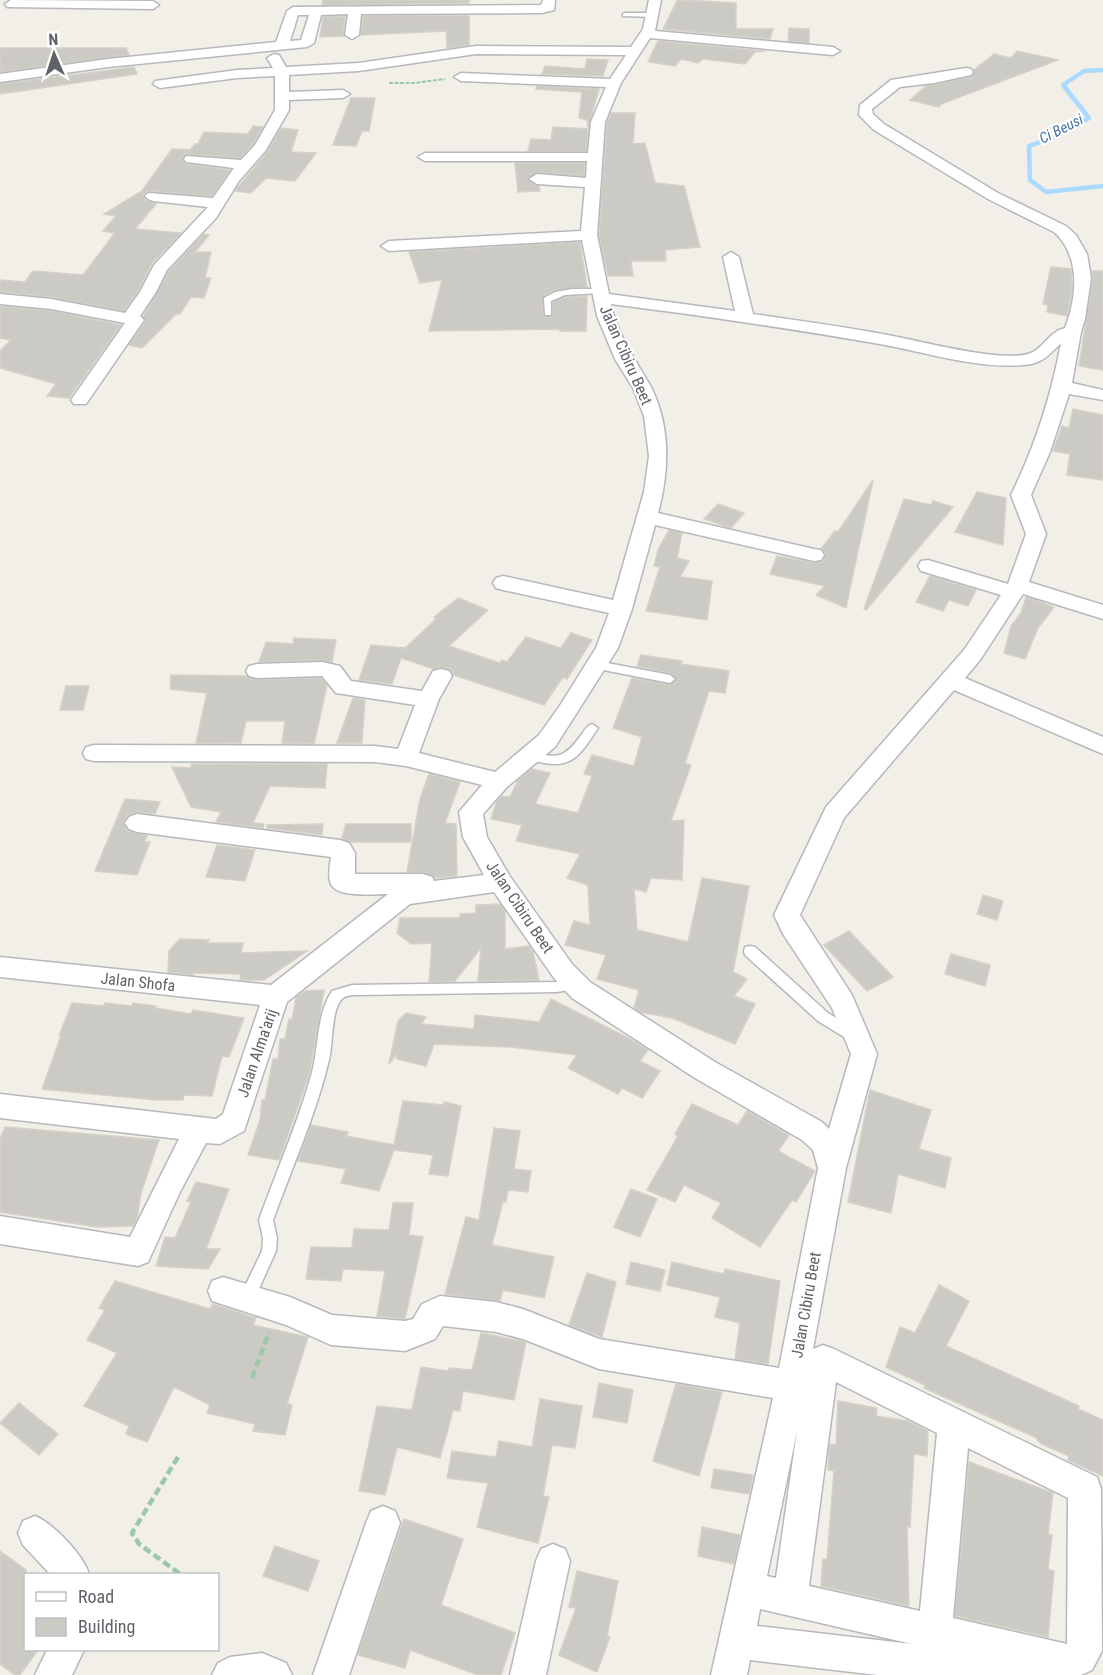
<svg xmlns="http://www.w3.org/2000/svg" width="1103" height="1675" font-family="'Roboto Condensed',sans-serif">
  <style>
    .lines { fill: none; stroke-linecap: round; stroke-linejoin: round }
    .stream { stroke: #aadaff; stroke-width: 4.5 }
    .building { fill: #cccac5; stroke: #d6d1c6; stroke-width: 1.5 }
    .lane-casing { stroke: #b5b8bc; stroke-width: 3 }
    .street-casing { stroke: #b5b8bc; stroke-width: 3 }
    .path-far1 { stroke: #9cc7a9; stroke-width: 2; stroke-dasharray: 4 1.5; stroke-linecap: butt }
    .path { stroke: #9cc7a9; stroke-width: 4.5; stroke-dasharray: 8 4; stroke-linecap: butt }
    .lane { fill: #fff; fill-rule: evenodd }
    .street { fill: #fff; fill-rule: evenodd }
    .labels { text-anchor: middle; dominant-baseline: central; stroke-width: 4.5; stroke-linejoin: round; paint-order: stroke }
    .far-water-label { font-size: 15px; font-style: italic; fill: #4174aa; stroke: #fff }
    .street-label { font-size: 16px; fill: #5f6368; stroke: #fff }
  </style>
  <rect width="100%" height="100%" fill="#f1efe8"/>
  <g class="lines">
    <path class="stream" d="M1103 70 1084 71 1063 85 1089 118 1054 137 1029 146 1030 180 1046 192 1103 186"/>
  </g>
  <g class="building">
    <path d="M323 0H469V3L322 5Z"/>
    <path d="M681 0 736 3V29H773L770 39 663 29 677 1Z"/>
    <path d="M345 16 343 36 320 37 323 17Z"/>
    <path d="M363 16H469V45L447 48 446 31 361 35Z"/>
    <path d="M789 28 809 29V43L788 41Z"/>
    <path d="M658 41 765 51 755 52 745 64 703 59 698 63 681 59 675 66 648 62Z"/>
    <path d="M0 48H126L129 55 0 72Z"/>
    <path d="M1017 51 1058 60 941 104 939 107 910 100 926 86 971 77 974 70 994 54 1011 58Z"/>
    <path d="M587 59 608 60 603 76 542 74 545 66 585 69Z"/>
    <path d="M134 67 137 74 0 94V84Z"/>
    <path d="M537 86 599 89 588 128 587 120 579 118 582 92 536 89Z"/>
    <path d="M351 98H375L369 131H362L356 146 333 145Z"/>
    <path d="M611 113H635L633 144 645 143 655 183 684 186 700 247 665 250 666 261H631L633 276H608L599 235 607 123Z"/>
    <path d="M253 126 263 127 253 144 240 158 186 154 182 158 186 164 230 170 212 196 148 191 143 194 146 201 156 204 135 229 181 233 152 263 138 291 124 311 51 297 0 292V280L25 282 33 271 83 275 115 233 103 231 116 216 104 214 142 191 172 149 190 150 195 144H198L204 132 248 134Z"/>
    <path d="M553 127 588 129 586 151H528L531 139 551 140Z"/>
    <path d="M281 128 298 130 291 152 316 153 295 181 266 178 251 193 235 191 268 151Z"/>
    <path d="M515 163H585L584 176 537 172 527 180 539 186 540 191 518 192Z"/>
    <path d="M204 234 209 235 195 252H211L205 278H211L204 298 191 297 180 314H176L142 348 129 345 146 321 143 316 169 271Z"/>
    <path d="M580 242 587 287 555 290 543 296V315L553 317V302L566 297 587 296 586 331H560V329L429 331 442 280 420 283 409 252Z"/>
    <path d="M1051 267 1071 269 1072 290 1067 316 1047 312 1048 305 1043 304Z"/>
    <path d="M1092 271H1103V370L1079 366 1093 278Z"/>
    <path d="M0 306 51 311 121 325 69 398 47 396 56 384 0 368V351L11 340 0 338Z"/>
    <path d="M1073 409 1103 415V480L1067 475 1070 454 1053 451 1062 426 1069 428Z"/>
    <path d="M873 480 846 608 816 595 825 586 770 574 777 556 814 563 823 561 826 554 822 548 835 531 838 532Z"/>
    <path d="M977 492 1006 498 1003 545 955 532Z"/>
    <path d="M904 499 931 505 933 501 953 507 866 610 864 609Z"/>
    <path d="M718 504 744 513 731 528 704 519Z"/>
    <path d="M669 530 682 533 677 558 689 561 680 577 712 581 707 620 646 611 660 567 654 566 658 550Z"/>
    <path d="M930 576 976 590 968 606 949 600 943 611 916 602Z"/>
    <path d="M1026 597 1054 607 1038 628 1025 659 1004 653 1011 626 1021 613Z"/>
    <path d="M458 598 488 610 449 646 500 663 502 660 507 662 526 637 561 648 571 633 592 640 567 679 563 677 544 705 454 675 450 669 442 667 434 669 401 658 392 684 359 680 371 645 404 648 403 650 436 619 434 617Z"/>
    <path d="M294 638 336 640 332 662 322 660 259 662 266 642 293 644Z"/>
    <path d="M641 655 682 661 681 664 729 671 725 693 709 691 685 763 691 765 671 821 684 820 682 880 651 878 646 892 634 889 637 930 688 942 702 878 749 886 733 972 747 979 734 996 755 1004 735 1044 672 1018 640 1012 634 1008 639 990 597 979 606 955 565 945 574 921 590 925 588 885 567 878 580 854 516 841 522 825 491 819 497 801 502 796 510 797 518 780 532 769 550 773 535 804 578 813 592 776 584 774 592 755 634 766 642 737 613 728 632 678 670 685 677 679 670 673 637 666Z"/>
    <path d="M171 675 246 676 257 680 321 678 327 685 314 744 282 743 285 721H246L241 743H196L207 693 170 689Z"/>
    <path d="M66 686H89L83 710H60Z"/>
    <path d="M353 698 365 700 362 743H337Z"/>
    <path d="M192 764H327L325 788 270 786 253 823 264 824 263 828 216 822 221 812 191 807 172 767 191 768Z"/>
    <path d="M429 774 460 782 445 823 456 824 457 876 435 878 424 872H407L420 799Z"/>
    <path d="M125 799 160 802 155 814 136 812 128 815 123 822 128 831 147 836 144 842H150L137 875 95 871Z"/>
    <path d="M323 824 322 835 267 828V825Z"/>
    <path d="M346 824H411V842H351L342 838Z"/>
    <path d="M217 845 255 850 245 881 206 877Z"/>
    <path d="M983 895 1003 901 997 920 977 914Z"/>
    <path d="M500 904 505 911V949L529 946 533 952 539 980 478 981 481 948 455 981 429 982 432 943 411 944 397 933 400 918H460V914L476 913V905Z"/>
    <path d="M849 931 893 977 867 991 824 945Z"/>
    <path d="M180 939 209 940 207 943H243L241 953 307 951 264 980H240L241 974 193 973V975L168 972 169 951Z"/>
    <path d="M951 954 990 965 985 986 945 974Z"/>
    <path d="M324 990 309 1075 279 1160 248 1155 260 1120 262 1100H265L273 1059H278L280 1039H285L289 1019 292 1020 296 998 305 991Z"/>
    <path d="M551 999 630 1039 648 1050 640 1061 660 1071 642 1098 622 1088 618 1094 568 1068 577 1055 511 1047 434 1044 426 1066 397 1059V1054L389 1064 398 1021 406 1013 426 1017 421 1024 474 1029 475 1015 539 1022Z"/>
    <path d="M72 1003 104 1006 105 1003 132 1006 133 1003 156 1006 155 1008 191 1014 193 1010 244 1018 229 1057 222 1056 212 1096 184 1095 183 1100H156L42 1089 61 1036H59Z"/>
    <path d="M870 1090 931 1110 919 1149 951 1158 945 1188 898 1174 891 1213 848 1202Z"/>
    <path d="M403 1101 444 1105V1102L461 1106 448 1176 429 1174 433 1155 394 1150 379 1191 341 1183 346 1169 298 1161 311 1125 348 1132 346 1136 394 1145Z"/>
    <path d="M692 1104 738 1125 747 1111 789 1135 778 1151 815 1171 796 1202 792 1200 760 1247 712 1218 721 1203 684 1185 675 1202 647 1190 678 1136 675 1134Z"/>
    <path d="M5 1127 159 1140 141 1193 137 1218 133 1226 97 1227 0 1212V1139Z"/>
    <path d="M494 1128 520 1131 514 1169 531 1171 528 1192 508 1190 506 1202 503 1201 492 1245 554 1257 544 1298 503 1290 500 1301 445 1294 466 1217 479 1220Z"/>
    <path d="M196 1182 229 1189 206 1249H220L208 1269 156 1266 165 1237 175 1238 191 1202 187 1201Z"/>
    <path d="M631 1189 657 1199 640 1237 614 1227Z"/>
    <path d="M393 1203H413L409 1235 423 1237 405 1319 377 1316 385 1271 343 1269 341 1281 306 1279 311 1247 352 1248 354 1229 389 1230Z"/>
    <path d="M631 1262 665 1270 660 1291 626 1284Z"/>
    <path d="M672 1262 724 1274 725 1269 780 1281 768 1364 735 1359 740 1323 715 1317 720 1297 667 1285Z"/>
    <path d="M587 1273 616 1282 602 1337 569 1325Z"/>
    <path d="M115 1281 210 1309 213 1304 256 1318 253 1325 308 1337 287 1404 292 1405 285 1435 253 1431 255 1424 207 1413 210 1405 174 1387 147 1442 126 1434 129 1426 84 1406 117 1353 87 1340 105 1310 99 1308Z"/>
    <path d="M939 1285 969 1301 946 1346 1079 1406 1078 1409 1103 1420V1476L1068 1460 1069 1456 1042 1444 1037 1440V1438L924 1388 925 1385 886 1367 900 1327 915 1333Z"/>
    <path d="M481 1333 526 1342 514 1400 463 1391 460 1411 453 1410 440 1458 397 1447 385 1495 359 1491 377 1406 412 1410 421 1367 448 1371 449 1368 472 1370Z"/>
    <path d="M599 1383 633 1390 627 1423 593 1417Z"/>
    <path d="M676 1384 722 1392 699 1476 653 1461Z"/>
    <path d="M540 1399 582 1406 575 1448 552 1445 543 1496 549 1497 538 1543 477 1527 488 1483 447 1478 452 1451 496 1457 499 1441 532 1447Z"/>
    <path d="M838 1401 877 1408 876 1416 908 1421 928 1431 927 1456 914 1454 910 1527 907 1526 909 1606 821 1586 823 1559 827 1560 834 1471 828 1470 829 1451 830 1444 836 1445Z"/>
    <path d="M19 1403 58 1434 39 1455 0 1423Z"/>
    <path d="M969 1462 1053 1493 1048 1534 1052 1535 1048 1569 1054 1571 1048 1637 955 1616Z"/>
    <path d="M714 1469 753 1475 749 1494 711 1488Z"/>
    <path d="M404 1519 463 1539 441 1605 515 1633 501 1675H478L410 1650 405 1668 358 1655Z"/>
    <path d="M702 1527 740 1535 734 1564 698 1556Z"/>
    <path d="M275 1546 319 1561 308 1591 263 1576Z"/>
    <path d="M0 1551 26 1570V1650H38L20 1675H15L0 1664Z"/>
    <path d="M577 1571 618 1581 607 1636 610 1637 597 1672 559 1655 576 1608 569 1607Z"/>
  </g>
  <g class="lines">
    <defs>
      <g id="lane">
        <path d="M625 13H654L657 15 654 17 623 16V14Z"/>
        <path d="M572 289H600L604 291 600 293 565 295 551 301V315H545L544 298 555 292Z"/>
        <path d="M597 661 670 675 675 679 670 683 593 668 592 665 593 662Z"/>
        <path d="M592 724 598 728C575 764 567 771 525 758L523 755 529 751C558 759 564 759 582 734 585 729 587 726 592 724Z"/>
        <path d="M750 946 755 947 828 1013 859 1032 861 1036 859 1040 854 1042 849 1040 818 1021 745 955 744 951 745 947Z"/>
        <path d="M575 979 580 980 581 984 580 988 557 992 356 995C352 995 347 995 343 998 331 1007 333 1045 329 1060 316 1115 292 1167 273 1220L277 1238 276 1251 252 1304 247 1306 242 1304 239 1299 262 1251 263 1238 259 1220C276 1172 297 1125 311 1076 319 1049 316 1015 332 991L352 985 557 982Z"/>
      </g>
      <g id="street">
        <path d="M11 0 153 1 159 5 153 9 7 7 5 4Z"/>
        <path d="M543 0H555L554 10 542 13 361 14 359 35 352 39 345 35 348 14 321 15 314 43 307 47 108 67 0 82V74L108 59 276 42 287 11 293 7 541 5ZM298 15H309L301 40 290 41Z"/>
        <path d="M649 0H661L655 31 833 47 840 51 833 55 650 38 621 83 605 122 597 235 609 294 735 311 723 257 731 252 739 257 753 314C800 321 846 327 893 336 923 342 1001 362 1028 354 1043 350 1048 332 1065 328 1077 297 1081 256 1054 232L988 199 874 130 859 115 860 105 891 80 966 68 971 69 973 72 971 75 934 83 900 87 872 109 873 114 884 124 998 193 1066 226 1076 235 1087 254 1091 278 1085 319 1081 332 1072 383 1103 390V400L1069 394 1050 452 1031 495 1046 534 1029 582 1103 605V619L1023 594 980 660 965 678 1103 737V754L954 690 844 818 800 915 852 995 877 1054 846 1168 813 1349 823 1345 834 1349 1097 1477 1101 1489 1102 1651 1092 1670 1081 1675H877L750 1660 747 1675H711L773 1398 599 1369 523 1339 496 1332 443 1326 435 1339 405 1351 331 1345 286 1325 212 1301 208 1291 212 1281 223 1277 290 1297 332 1315 405 1321 413 1319 422 1304 440 1296 496 1302 523 1309 599 1339 779 1368 818 1168 813 1150 802 1140 695 1078 572 998 554 978 494 892 410 904 287 1002 244 1131 220 1144 206 1143 180 1192 148 1262 138 1266 0 1244V1216L130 1237 179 1139 0 1118V1094L216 1119 223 1114 260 1005 0 977V957L271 985 388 894C374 894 333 899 330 881 328 874 330 864 331 857L137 832 129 829 125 823 129 817 137 814 340 840 349 843 355 853V874H423L432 877 434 881 484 875 463 837 459 812 482 785 406 766 375 762 94 761 86 759 83 753 86 747 94 745 375 746 398 749 415 705 336 693 322 676 257 678 249 676 246 671 249 666 257 664 322 662 340 666 351 681 422 691 433 671 441 669 449 671 452 676 439 699 419 753 495 772 539 735 559 707 596 648 609 613 503 590 496 588 493 583 496 578 503 576 613 600 644 492 649 456 644 416 633 388 615 359 597 316 582 240 389 251 381 246 389 241 581 231 585 187 537 184 529 179 537 174 586 178 587 161H425L418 157 425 153H588L591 122 606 87 461 81 454 77 461 73 610 79 626 55 476 54 359 71 289 75V92L343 90 350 94 343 98 289 100V110L266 150 239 181 216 218 167 270 156 292 140 316 144 320 86 404H74L71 400 125 323 51 309 0 304V294L51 299 125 313 140 292 154 265 208 207 153 201 148 199 145 196 148 193 213 198 234 168 186 162 184 159 186 156 241 160 255 145 275 110V76L237 78 160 88 153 84 155 81 237 70 273 68 267 58 274 54 279 55 286 67 359 63 476 46 631 47 643 29ZM611 304C699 315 787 328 874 343 923 351 973 369 1023 365 1042 364 1049 355 1061 343 1051 397 1035 446 1011 495L1026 534 1008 584 928 560 921 561 918 566 921 571 1001 595 964 650 826 807 774 915 783 934 832 1008 851 1054 829 1129 822 1122 715 1062 590 982 572 964 509 875 487 837 483 814 507 787 555 747 618 648 632 609 655 525 814 561 821 560 824 555 821 550 814 549 658 513C669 472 671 427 651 387 636 360 617 335 611 304ZM836 1382 937 1433 920 1611 809 1586ZM797 1431 776 1578 767 1576ZM968 1448 1068 1498 1067 1644 953 1618ZM760 1609 912 1644 757 1626Z"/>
        <path d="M383 1506 395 1511 400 1523 349 1675H313L366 1523 371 1511Z"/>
        <path d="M35 1516C54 1524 83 1555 89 1574H50L23 1545 18 1533 23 1521Z"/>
        <path d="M553 1544 565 1549 570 1561 546 1675H510L536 1561 541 1549Z"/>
        <path d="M47 1650H84L72 1675H35Z"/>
        <path d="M262 1653 286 1663 292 1675H212L218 1663 230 1657Z"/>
      </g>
    </defs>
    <use href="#lane" class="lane-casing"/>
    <use href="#street" class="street-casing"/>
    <path class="path-far1" d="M389 83H415L445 79"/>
    <g class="path">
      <path d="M252 1378 269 1332"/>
      <path d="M178 1457 132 1533 139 1544 180 1574"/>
    </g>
    <use href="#lane" class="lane"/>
    <use href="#street" class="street"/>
  </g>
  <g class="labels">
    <g class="far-water-label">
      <text transform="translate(1061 129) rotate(-27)">Ci Beusi</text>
    </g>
    <g class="street-label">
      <text transform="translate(626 355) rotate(66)">Jalan Cibiru Beet</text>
      <text transform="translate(520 907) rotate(56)">Jalan Cibiru Beet</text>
      <text transform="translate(138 982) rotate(6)">Jalan Shofa</text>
      <text transform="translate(257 1053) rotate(-71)">Jalan Alma'arij</text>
      <text transform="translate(806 1305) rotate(-80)">Jalan Cibiru Beet</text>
    </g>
  </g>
  <rect x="24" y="1573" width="195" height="78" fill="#ffffff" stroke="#bfc1c3" stroke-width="1.5"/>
  <rect x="36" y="1592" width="30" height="9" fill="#ffffff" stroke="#bfc1c3" stroke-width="1.5"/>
  <text x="78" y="1603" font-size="18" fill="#5f6368">Road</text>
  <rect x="36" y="1618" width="30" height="18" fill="#cccac5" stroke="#bfc1c3" stroke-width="1.5"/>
  <text x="78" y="1633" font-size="18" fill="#5f6368">Building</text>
  <g transform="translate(54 54) rotate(357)" stroke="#ffffff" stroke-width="4.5" paint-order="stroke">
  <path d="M0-4.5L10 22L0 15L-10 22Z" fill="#5f6368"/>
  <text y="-9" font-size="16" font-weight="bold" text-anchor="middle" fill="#5f6368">N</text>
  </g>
</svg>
